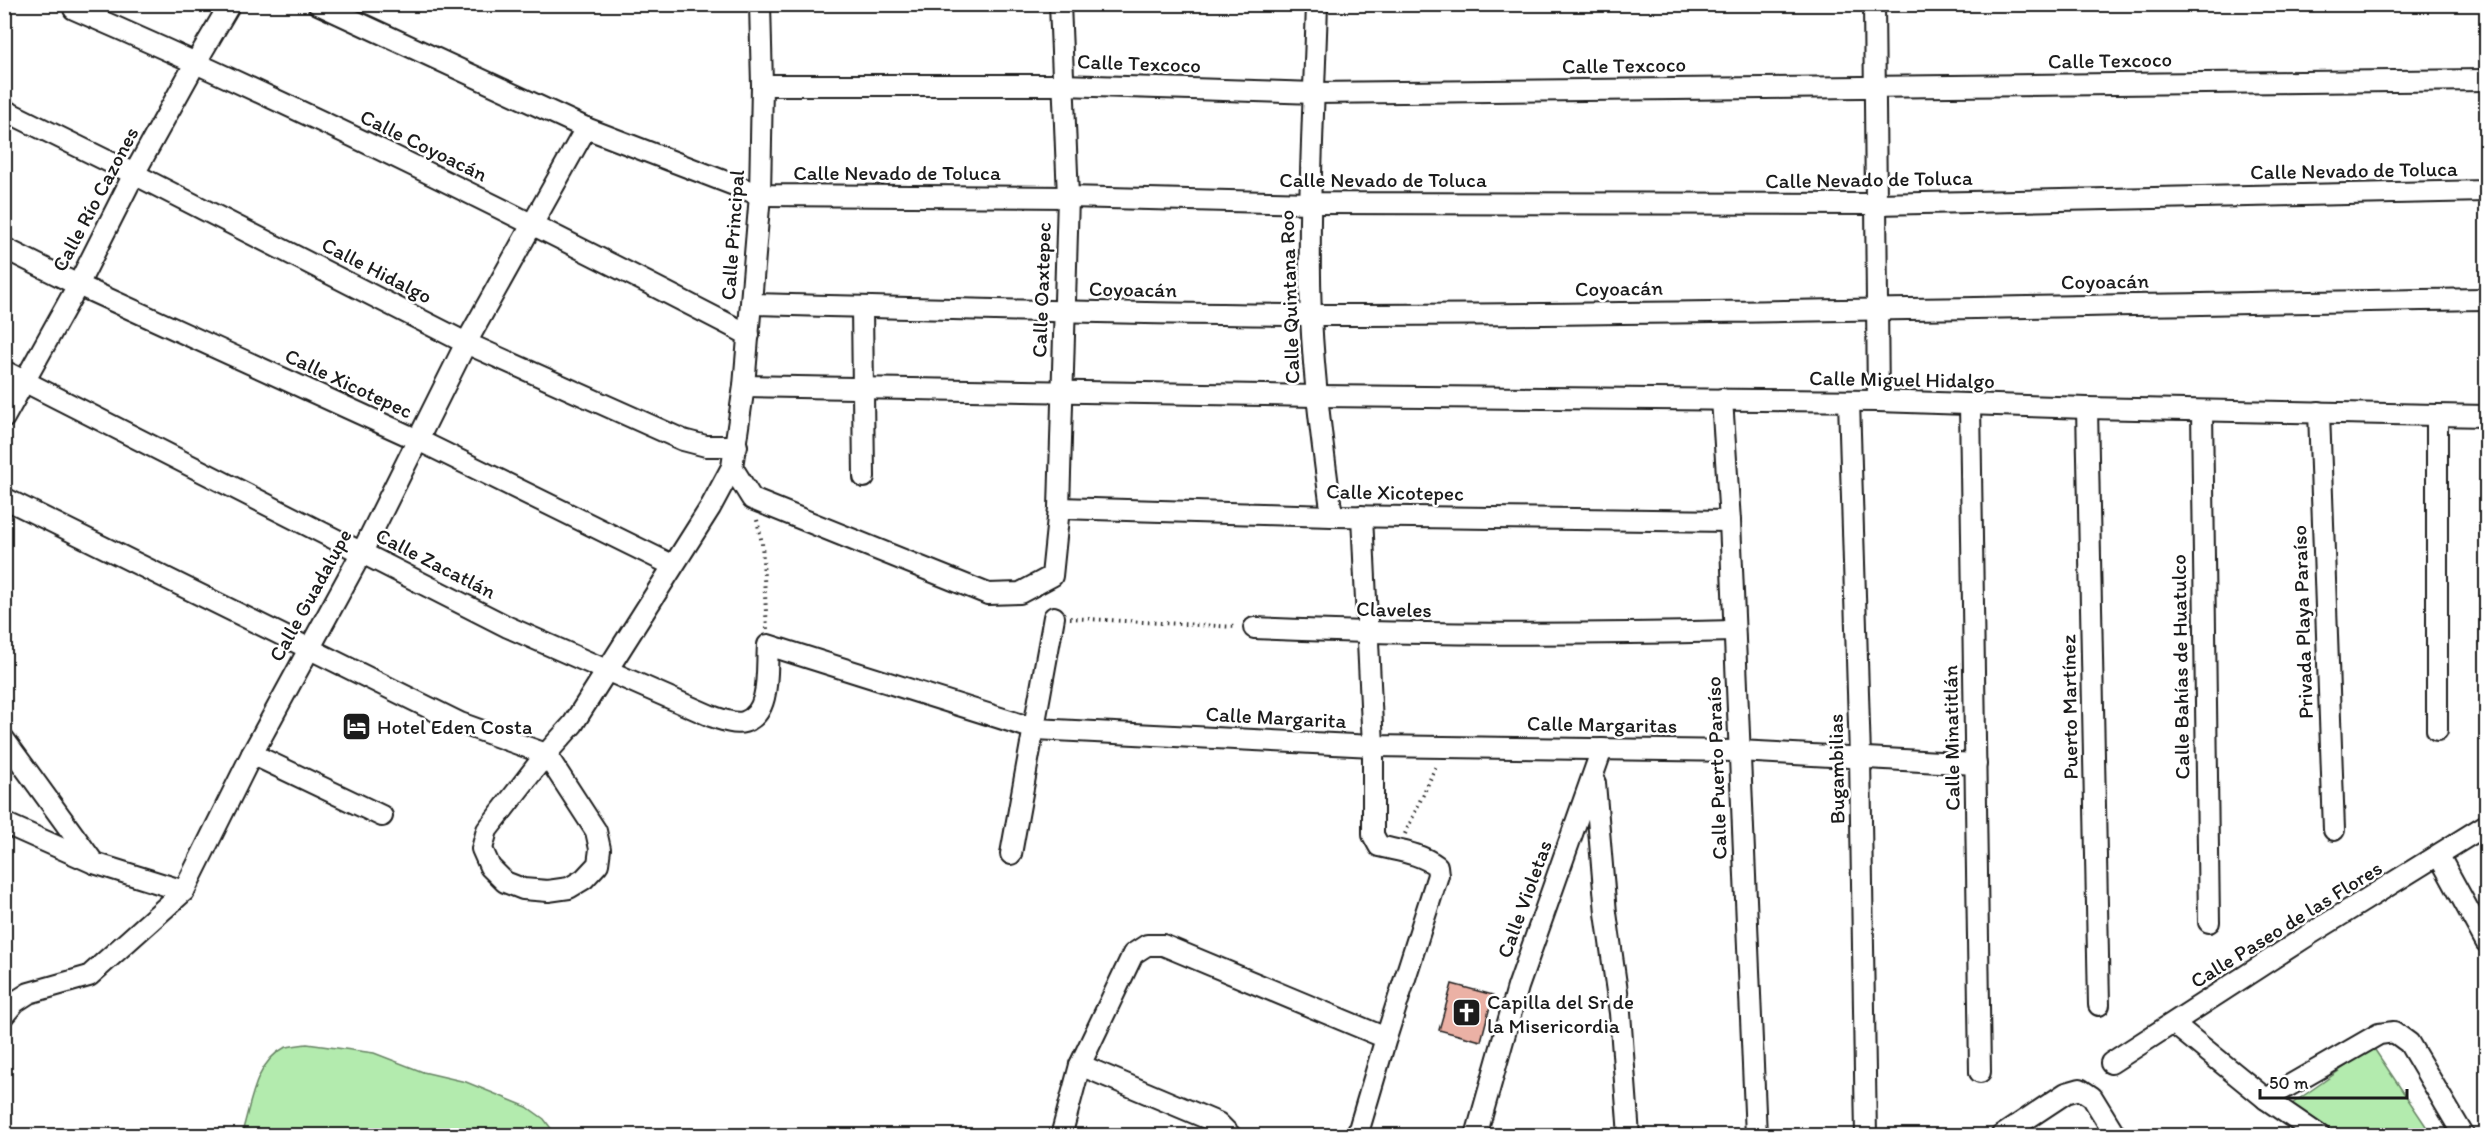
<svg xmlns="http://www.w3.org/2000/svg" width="2491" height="1140" font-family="Itim,sans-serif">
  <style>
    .green { fill: #b3ebae; stroke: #688465; stroke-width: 1.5 }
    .building { fill: #ebb1a5; stroke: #1c1c1c; stroke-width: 1.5 }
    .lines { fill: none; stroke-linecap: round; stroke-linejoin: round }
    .street-casing { stroke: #1c1c1c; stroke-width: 24 }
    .path { stroke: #1c1c1c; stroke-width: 4; stroke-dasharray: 1.5 4.5; stroke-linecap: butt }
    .street { stroke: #fff; stroke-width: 20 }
    .labels { text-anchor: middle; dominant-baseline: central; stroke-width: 5; stroke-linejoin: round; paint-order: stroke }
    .street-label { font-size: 21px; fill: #1c1c1c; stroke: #fff }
    .poi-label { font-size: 21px; fill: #1c1c1c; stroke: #fff; text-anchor: start }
  </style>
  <rect width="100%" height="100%" fill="#fff"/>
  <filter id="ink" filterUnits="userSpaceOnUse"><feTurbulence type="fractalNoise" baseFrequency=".0167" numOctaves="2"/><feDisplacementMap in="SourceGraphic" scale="12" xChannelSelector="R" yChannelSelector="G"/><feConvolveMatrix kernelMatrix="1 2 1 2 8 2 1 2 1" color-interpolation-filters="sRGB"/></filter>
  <g filter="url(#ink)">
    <g class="green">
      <path d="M307 1044 374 1053 423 1072 466 1082 527 1107 544 1119 556 1135H244L243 1129C251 1102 256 1062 284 1048 291 1045 300 1045 307 1044Z"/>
      <path d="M2373 1047 2432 1135H2333L2289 1106Z"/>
    </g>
    <path class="building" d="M1452 984 1493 995 1481 1041 1439 1030Z"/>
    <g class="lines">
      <defs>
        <g id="street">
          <path d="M318 4 586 128 760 195 1068 197 1310 203 1876 204 2486 191"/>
          <path d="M1317 4C1314 108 1307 212 1311 316 1314 383 1323 449 1332 516"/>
          <path d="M1874 4 1878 401"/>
          <path d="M74 9C303 108 527 220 749 335"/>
          <path d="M762 85H1062L1315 93 2486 80"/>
          <path d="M4 110 134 174 466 343 683 440 706 446H737"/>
          <path d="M4 248 78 285 418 440 672 565"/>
          <path d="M752 304C938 309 1124 314 1310 315 1702 315 2094 305 2486 299"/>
          <path d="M862 307 864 477"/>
          <path d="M4 371 508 627 711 716C720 719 734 725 744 722 772 714 766 667 768 645L1035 729 1373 746 1739 751 1976 764"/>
          <path d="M744 386 1316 396 1878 401 2087 408 2486 416"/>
          <path d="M1722 399 1730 521 1756 1136"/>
          <path d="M1849 401 1860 757 1866 1136"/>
          <path d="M1970 404 1980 1072"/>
          <path d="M2087 408 2099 1005"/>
          <path d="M2202 411 2209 922"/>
          <path d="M2319 412 2334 830"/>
          <path d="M2437 415V730"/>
          <path d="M4 418 78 285 134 174 196 62 230 4"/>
          <path d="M732 467 752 499 988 594 1020 593 1052 576 1059 508 1068 197 1060 4"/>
          <path d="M4 498 460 723 546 754 596 831 600 849 598 864 584 879 569 888 548 891 523 889 505 882 490 867 482 849 487 830 546 754 573 724 710 508 732 467 744 386 760 195 762 85 760 4"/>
          <path d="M1059 508 1332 516 1730 521"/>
          <path d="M1254 628C1414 635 1574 635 1734 631"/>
          <path d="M4 739 94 863"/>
          <path d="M252 754 382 816"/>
          <path d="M1595 783 1606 913 1620 1013 1629 1136"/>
          <path d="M4 823 94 863 184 891"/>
          <path d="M1011 854 1054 617"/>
          <path d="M2439 856 2486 942"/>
          <path d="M4 1015 15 1002 29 993 89 976 184 891 252 754 362 552 466 343 586 128"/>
          <path d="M2174 1024 2266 1099 2320 1136"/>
          <path d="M2111 1063 2307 936 2486 825"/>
          <path d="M1080 1065 1218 1123 1231 1136"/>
          <path d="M2266 1099 2379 1034 2394 1032 2409 1043 2464 1136"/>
          <path d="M1061 1136 1080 1065 1133 954 1147 945H1163L1386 1038"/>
          <path d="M1357 1136 1386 1038 1438 875 1437 866C1420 853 1399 851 1379 846L1373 835V746L1362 516"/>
          <path d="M1476 1136 1518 987 1602 749"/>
          <path d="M2001 1136 2066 1093 2080 1089 2092 1097 2116 1136"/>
        </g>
      </defs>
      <use href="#street" class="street-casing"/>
      <g class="path">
        <path d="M757 520 762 543 767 629"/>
        <path d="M1070 618 1236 627"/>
        <path d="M1405 834 1437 764"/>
      </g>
      <use href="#street" class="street"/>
    </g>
  </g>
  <defs>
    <symbol id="hotel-square" viewBox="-11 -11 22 22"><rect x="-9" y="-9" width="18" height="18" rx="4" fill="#1c1c1c" stroke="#fff"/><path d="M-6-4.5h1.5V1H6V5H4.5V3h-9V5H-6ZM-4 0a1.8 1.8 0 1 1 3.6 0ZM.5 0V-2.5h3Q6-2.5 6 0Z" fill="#fff"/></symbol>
    <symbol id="church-square" viewBox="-11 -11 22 22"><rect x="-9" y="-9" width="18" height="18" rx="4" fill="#1c1c1c" stroke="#fff"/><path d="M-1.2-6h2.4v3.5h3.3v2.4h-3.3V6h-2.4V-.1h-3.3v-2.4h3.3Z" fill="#fff"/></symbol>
  </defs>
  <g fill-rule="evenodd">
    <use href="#hotel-square" x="340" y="710" width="33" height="33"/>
    <use href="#church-square" x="1450" y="996" width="33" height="33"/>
  </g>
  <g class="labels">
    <g class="street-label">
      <text transform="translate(2110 60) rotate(-1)">Calle Texcoco</text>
      <text transform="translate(1139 63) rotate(2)">Calle Texcoco</text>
      <text transform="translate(1624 65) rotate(-1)">Calle Texcoco</text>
      <text transform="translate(424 145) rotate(26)">Calle Coyoacán</text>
      <text transform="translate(2354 170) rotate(-1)">Calle Nevado de Toluca</text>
      <text x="897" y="172">Calle Nevado de Toluca</text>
      <text x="1383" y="179">Calle Nevado de Toluca</text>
      <text transform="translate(1869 179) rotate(-1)">Calle Nevado de Toluca</text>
      <text transform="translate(95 199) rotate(-62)">Calle Río Cazones</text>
      <text transform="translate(732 235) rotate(-86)">Calle Principal</text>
      <text transform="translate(377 270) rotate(27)">Calle Hidalgo</text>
      <text transform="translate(2105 281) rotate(-1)">Coyoacán</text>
      <text transform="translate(1619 288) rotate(-1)">Coyoacán</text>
      <text transform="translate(1133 289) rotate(1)">Coyoacán</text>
      <text transform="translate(1041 290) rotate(-88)">Calle Oaxtepec</text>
      <text transform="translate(1289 297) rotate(-92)">Calle Quintana Roo</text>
      <text transform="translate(1902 379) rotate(1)">Calle Miguel Hidalgo</text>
      <text transform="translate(349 383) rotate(25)">Calle Xicotepec</text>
      <text transform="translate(1395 492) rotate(1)">Calle Xicotepec</text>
      <text transform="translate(436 563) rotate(27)">Calle Zacatlán</text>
      <text transform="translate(310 595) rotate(-61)">Calle Guadalupe</text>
      <text transform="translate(1394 609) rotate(1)">Claveles</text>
      <text transform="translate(2302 622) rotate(-92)">Privada Playa Paraíso</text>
      <text transform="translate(2180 667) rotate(-91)">Calle Bahías de Huatulco</text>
      <text transform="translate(2069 707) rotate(-91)">Puerto Martínez</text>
      <text transform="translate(1276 717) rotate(3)">Calle Margarita</text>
      <text transform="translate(1602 724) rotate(1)">Calle Margaritas</text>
      <text transform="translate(1951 738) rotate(-91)">Calle Minatitlán</text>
      <text transform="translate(1716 768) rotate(-92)">Calle Puerto Paraíso</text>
      <text transform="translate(1836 769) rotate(-91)">Bugambilias</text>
      <text transform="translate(1524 899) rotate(-70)">Calle Violetas</text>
      <text transform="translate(2286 924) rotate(-32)">Calle Paseo de las Flores</text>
    </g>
    <g class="poi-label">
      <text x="377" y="726">Hotel Eden Costa</text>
      <text x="1487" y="1001">Capilla del Sr de<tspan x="1487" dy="24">la Misericordia</tspan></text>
    </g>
  </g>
  <rect width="2491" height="1140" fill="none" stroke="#fff" stroke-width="24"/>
  <rect x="12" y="12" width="2467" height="1116" fill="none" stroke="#1c1c1c" stroke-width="2" filter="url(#ink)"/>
  <path d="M2260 1089v9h147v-9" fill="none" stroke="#1c1c1c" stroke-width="3"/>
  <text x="2269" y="1089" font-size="18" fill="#1c1c1c" stroke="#ffffff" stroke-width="4.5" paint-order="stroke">50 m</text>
</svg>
